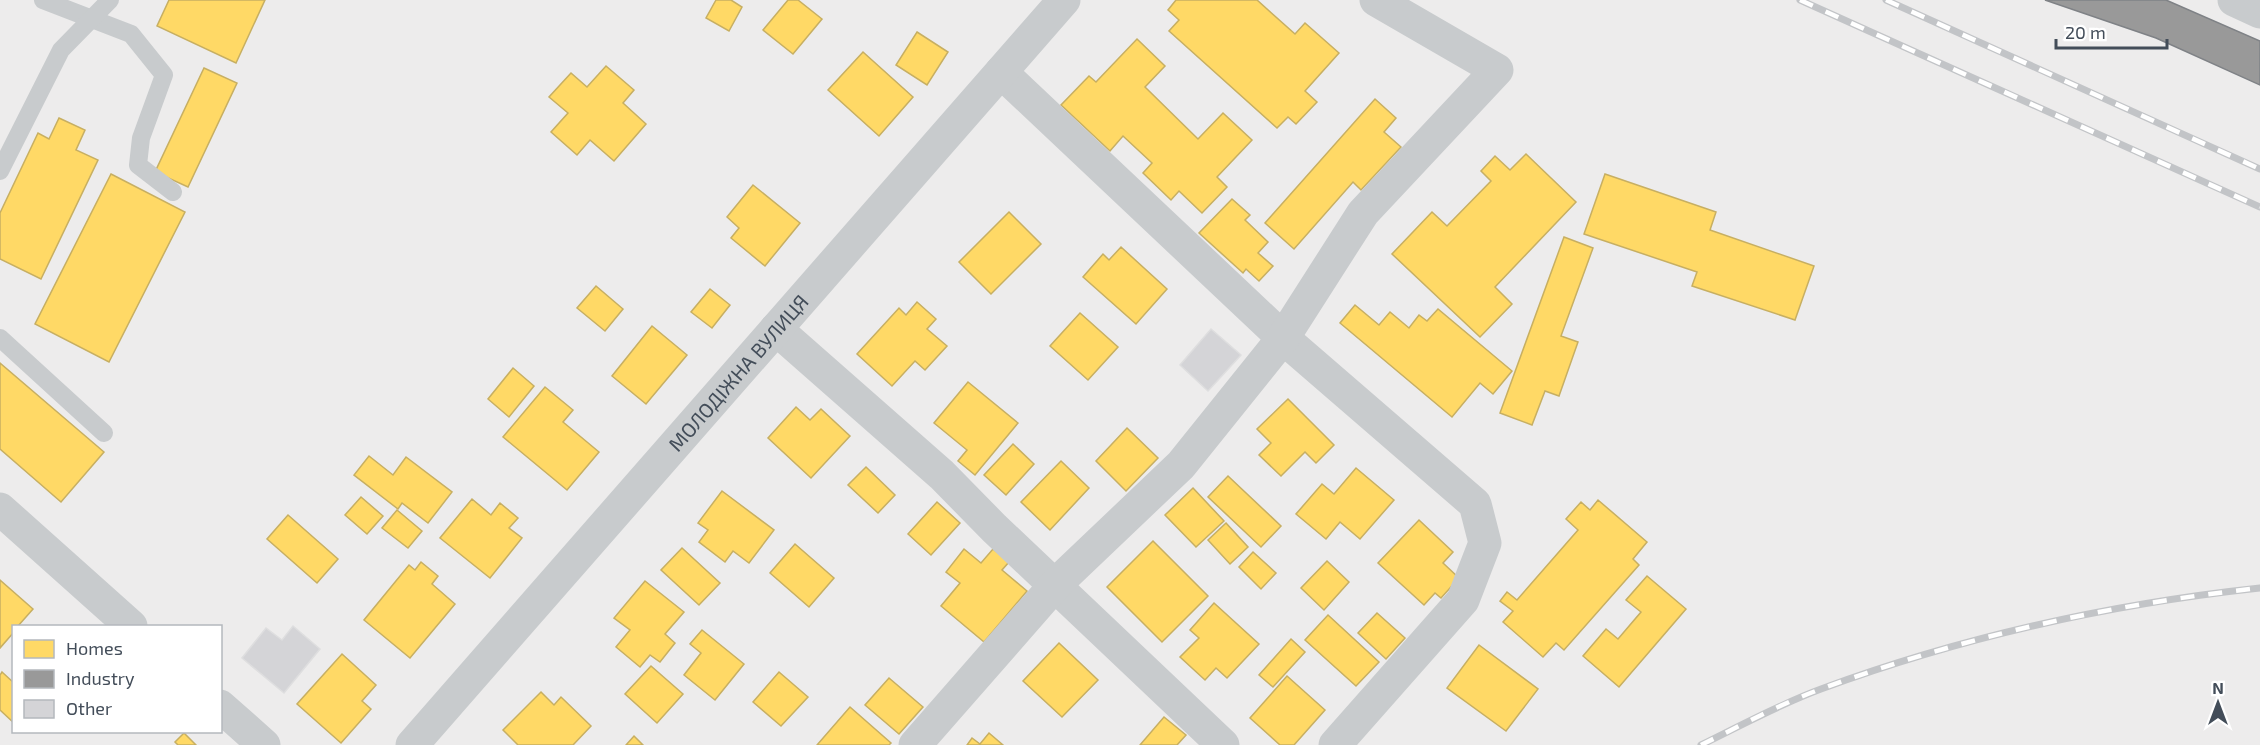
<svg xmlns="http://www.w3.org/2000/svg" width="2260" height="745" font-family="'Exo 2',sans-serif">
  <style>
    .homes { fill: #ffd966; stroke: #c7af62; stroke-width: 1.5 }
    .industry { fill: #999; stroke: #7f8286; stroke-width: 1.5 }
    .building { fill: #d4d4d7; stroke: #dededf; stroke-width: 1.5 }
    .lines { fill: none; stroke-linecap: round; stroke-linejoin: round }
    .service { stroke: #c8cbcd; stroke-width: 18 }
    .minor { stroke: #c8cbcd; stroke-width: 33 }
    .rail-casing { stroke: #c2c4c7; stroke-width: 7 }
    .rail { stroke: #fff; stroke-width: 4.5; stroke-dasharray: 14; stroke-linecap: butt }
    .labels { text-anchor: middle; dominant-baseline: central; stroke-width: 6; stroke-linejoin: round; paint-order: stroke }
    .street-label { font-size: 20px; fill: #434d59; stroke: #fff }
  </style>
  <rect width="100%" height="100%" fill="#edecec"/>
  <g class="homes">
    <path d="M169 0H265L236 63 157 26Z"/>
    <path d="M716 0H731L742 7 729 31 706 18Z"/>
    <path d="M788 0H798L822 19 793 54 763 30Z"/>
    <path d="M1176 0H1257L1295 34 1305 23 1339 53 1305 91 1317 102 1296 124 1288 117 1277 128 1169 31 1179 20 1168 10Z"/>
    <path d="M917 32 948 52 927 85 896 65Z"/>
    <path d="M1137 39 1165 66 1145 87 1198 139 1223 113 1252 140 1217 177 1227 187 1202 213 1179 191 1171 200 1143 173 1152 163 1123 136 1110 151 1061 105 1089 76 1096 82Z"/>
    <path d="M863 52 913 97 879 136 828 90Z"/>
    <path d="M606 66 634 90 623 103 646 124 614 161 590 140 577 155 551 132 568 113 549 97 571 73 587 87Z"/>
    <path d="M204 68 237 83 188 187 155 172Z"/>
    <path d="M1375 99 1396 118 1384 132 1401 147 1361 190 1353 182 1294 249 1265 223Z"/>
    <path d="M59 118 85 130 76 150 98 160 41 279 0 259V213L38 133 49 139Z"/>
    <path d="M1526 154 1576 202 1495 287 1512 304 1480 337 1392 254 1432 212 1447 226 1491 181 1481 171 1495 156 1510 170Z"/>
    <path d="M111 174 185 212 109 362 35 324Z"/>
    <path d="M1605 174 1716 212 1710 230 1814 266 1795 320 1692 286 1697 272 1584 234Z"/>
    <path d="M753 185 800 223 765 266 731 238 739 228 727 217Z"/>
    <path d="M1232 199 1250 215 1245 220 1268 242 1258 253 1273 266 1259 281 1246 269 1243 273 1199 233Z"/>
    <path d="M1009 212 1041 244 991 294 959 262Z"/>
    <path d="M1564 237 1593 248 1561 336 1578 342 1559 396 1545 391 1532 425 1500 413Z"/>
    <path d="M1121 247 1167 289 1136 324 1083 277 1103 254 1109 260Z"/>
    <path d="M596 286 623 309 605 331 577 308Z"/>
    <path d="M710 289 730 305 712 328 691 312Z"/>
    <path d="M917 302 936 319 927 329 947 346 925 370 915 361 892 386 857 354 899 308 906 315Z"/>
    <path d="M1355 305 1379 325 1390 312 1409 328 1419 315 1427 321 1438 309 1512 371 1493 394 1480 383 1452 417 1340 323Z"/>
    <path d="M1080 313 1118 347 1088 380 1050 346Z"/>
    <path d="M652 326 687 355 646 404 612 376Z"/>
    <path d="M0 363 104 452 61 502 0 449Z"/>
    <path d="M513 368 534 386 509 417 488 399Z"/>
    <path d="M968 382 1018 423 975 475 958 461 967 450 934 423Z"/>
    <path d="M545 387 573 410 563 422 599 452 567 490 503 437Z"/>
    <path d="M1288 399 1334 445 1316 463 1305 452 1281 476 1259 455 1271 443 1257 429Z"/>
    <path d="M796 407 810 420 821 409 850 436 811 478 768 438Z"/>
    <path d="M1127 428 1158 458 1126 491 1096 461Z"/>
    <path d="M1013 444 1034 464 1006 495 984 475Z"/>
    <path d="M369 456 393 475 406 457 452 492 428 523 402 503 398 509 354 475Z"/>
    <path d="M1061 461 1089 488 1050 530 1021 502Z"/>
    <path d="M866 467 895 495 878 513 848 485Z"/>
    <path d="M1356 468 1394 500 1360 539 1340 522 1326 539 1296 514 1322 484 1334 494Z"/>
    <path d="M1228 476 1281 526 1261 547 1208 497Z"/>
    <path d="M1193 488 1224 521 1196 547 1165 515Z"/>
    <path d="M722 491 774 530 749 563 733 551 725 562 699 542 708 530 698 523Z"/>
    <path d="M361 497 383 516 367 534 345 515Z"/>
    <path d="M472 499 491 515 500 503 518 518 509 528 522 538 490 578 440 538Z"/>
    <path d="M1598 500 1647 542 1633 559 1639 565 1564 650 1556 643 1543 657 1503 622 1513 611 1500 601 1507 592 1517 600 1578 530 1566 519 1581 502 1590 510Z"/>
    <path d="M937 502 960 523 931 555 908 534Z"/>
    <path d="M397 510 422 531 408 548 382 528Z"/>
    <path d="M288 515 338 559 317 583 267 539Z"/>
    <path d="M1419 520 1453 552 1443 563 1459 578 1441 598 1435 593 1424 605 1378 563Z"/>
    <path d="M1226 523 1248 547 1230 564 1208 540Z"/>
    <path d="M1153 541 1208 596 1162 642 1107 587Z"/>
    <path d="M795 544 834 578 809 607 770 573Z"/>
    <path d="M682 548 720 583 699 605 661 570Z"/>
    <path d="M964 549 981 563 993 549 1009 562 1002 570 1027 591 984 642 941 606 960 583 946 572Z"/>
    <path d="M1253 552 1276 573 1261 589 1239 567Z"/>
    <path d="M1327 561 1349 582 1324 610 1301 588Z"/>
    <path d="M421 562 438 576 432 584 455 604 410 658 364 620 409 565 415 570Z"/>
    <path d="M1647 576 1686 609 1619 687 1583 656 1606 629 1618 639 1641 612 1626 600Z"/>
    <path d="M0 580 33 609 18 626H14V632L0 648Z"/>
    <path d="M645 581 684 612 665 634 675 643 660 662 650 655 640 667 616 647 630 630 614 618Z"/>
    <path d="M1214 603 1259 644 1227 678 1216 668 1205 680 1180 657 1199 638 1190 630Z"/>
    <path d="M1377 613 1405 638 1386 659 1358 633Z"/>
    <path d="M1328 615 1379 662 1356 686 1305 640Z"/>
    <path d="M702 630 744 664 715 700 684 675 701 653 690 644Z"/>
    <path d="M1291 639 1305 652 1273 687 1259 675Z"/>
    <path d="M1059 643 1098 680 1062 717 1023 681Z"/>
    <path d="M1479 645 1538 689 1506 731 1447 688Z"/>
    <path d="M342 654 376 685 362 701 371 709 341 743 297 704Z"/>
    <path d="M651 666 683 694 657 723 625 694Z"/>
    <path d="M2 672 14 683V723L0 710V675Z"/>
    <path d="M779 672 808 697 781 726 753 702Z"/>
    <path d="M1287 676 1325 710 1294 745H1280L1250 718Z"/>
    <path d="M889 678 923 707 899 734 865 705Z"/>
    <path d="M541 692 554 705 561 697 591 726 573 745H518L503 730Z"/>
    <path d="M850 707 891 743 889 745H817Z"/>
    <path d="M1164 717 1186 735 1177 745H1140Z"/>
    <path d="M184 733 196 745H178L175 742Z"/>
    <path d="M989 733 1003 745H967L972 738 980 744Z"/>
    <path d="M634 736 643 745H626Z"/>
  </g>
  <path class="industry" d="M2045 0H2166L2260 41V85L2156 38Z"/>
  <g class="building">
    <path d="M1211 329 1241 355 1208 391 1180 365Z"/>
    <path d="M293 626 320 649 284 693 242 658 266 628 282 640Z"/>
  </g>
  <g class="lines">
    <g class="service">
      <path d="M43 0 131 34 164 75 141 138 138 165 173 192"/>
      <path d="M0 171 61 50 110 0"/>
      <path d="M0 338 104 433"/>
    </g>
    <g class="minor">
      <path d="M2234 0 2260 12"/>
      <path d="M1001 72 1283 338 1475 504 1485 543 1463 600 1335 745"/>
      <path d="M776 329 942 475 994 528 1223 745"/>
      <path d="M0 509 131 626"/>
      <path d="M220 706 264 745"/>
      <path id="s1" d="M412 745 1064 0"/>
      <path d="M915 745 1056 584 1181 465 1283 338 1363 213 1497 70 1376 0"/>
    </g>
    <defs>
      <g id="rail">
        <path d="M1800 0 2260 207"/>
        <path d="M1886 0 2260 169"/>
        <path d="M1701 745C1740 726 1780 704 1821 689 1962 637 2110 604 2260 588"/>
      </g>
    </defs>
    <use href="#rail" class="rail-casing"/>
    <use href="#rail" class="rail"/>
  </g>
  <g class="labels">
    <g class="street-label">
      <text stroke="none"><textPath href="#s1" startOffset="495">МОЛОДІЖНА ВУЛИЦЯ</textPath></text>
    </g>
  </g>
  <rect x="12" y="625" width="210" height="108" fill="#ffffff" stroke="#b4b8bd" stroke-width="1.5"/>
  <rect x="24" y="640" width="30" height="18" fill="#ffd966" stroke="#b4b8bd" stroke-width="1.5"/>
  <text x="66" y="655" font-size="18" fill="#434d59">Homes</text>
  <rect x="24" y="670" width="30" height="18" fill="#999999" stroke="#b4b8bd" stroke-width="1.5"/>
  <text x="66" y="685" font-size="18" fill="#434d59">Industry</text>
  <rect x="24" y="700" width="30" height="18" fill="#d4d4d7" stroke="#b4b8bd" stroke-width="1.5"/>
  <text x="66" y="715" font-size="18" fill="#434d59">Other</text>
  <g transform="translate(2218 703)" stroke="#ffffff" stroke-width="4.5" paint-order="stroke">
  <path d="M0-4.5L10 22L0 15L-10 22Z" fill="#434d59"/>
  <text y="-9" font-size="16" font-weight="bold" text-anchor="middle" fill="#434d59">N</text>
  </g>
  <path d="M2056 39v9h111v-9" fill="none" stroke="#434d59" stroke-width="3"/>
  <text x="2065" y="39" font-size="18" fill="#434d59" stroke="#ffffff" stroke-width="4.5" paint-order="stroke">20 m</text>
</svg>
